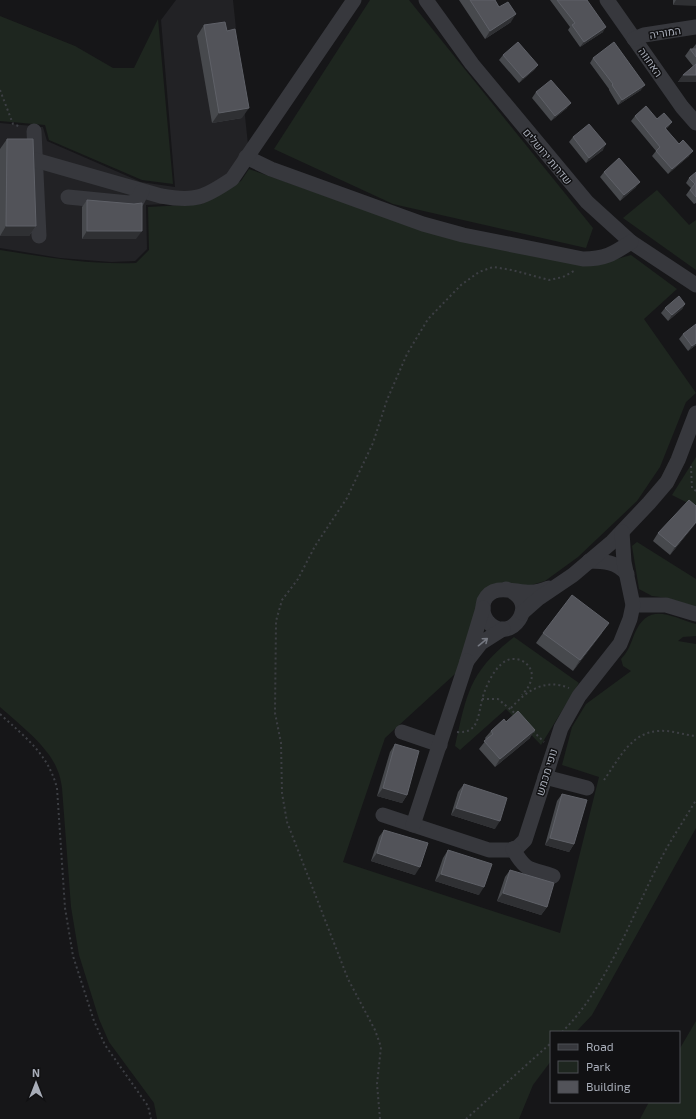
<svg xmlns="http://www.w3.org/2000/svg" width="696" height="1119" font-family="'Exo 2',Heebo,sans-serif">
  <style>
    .built { fill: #222225 }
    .green { fill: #1e261f }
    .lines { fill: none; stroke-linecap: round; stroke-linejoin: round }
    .path { stroke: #3d3f44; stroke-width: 2; stroke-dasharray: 2 3; stroke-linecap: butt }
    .minor { stroke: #37383d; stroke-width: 15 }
    .wall { fill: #47494d }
    .shaded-wall { fill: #2f3033 }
    .building { fill: #525359; stroke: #5f6168 }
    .oneway { stroke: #757881 }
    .labels { text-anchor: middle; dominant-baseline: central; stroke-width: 3; stroke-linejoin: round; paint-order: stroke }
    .street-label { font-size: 11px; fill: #a8adb8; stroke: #111113 }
  </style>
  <rect width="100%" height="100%" fill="#161618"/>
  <path class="built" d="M176 0H233L250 164 202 202 146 205 147 249 135 261 111 262 60 258 0 248V123L43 127 47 141 141 182 175 187 161 20Z"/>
  <g class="green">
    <path d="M370 0H409L593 228 586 248 393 204 274 149Z"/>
    <path d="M0 16 75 46 113 68H134L158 19 173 184 142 180 49 140 45 125 0 121Z"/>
    <path d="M249 169 422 230 599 264 631 255 677 289 644 319 696 393 686 402 660 467 637 501 578 557 545 581 521 588 495 585 456 673 385 738 343 862 560 933 599 777 562 765 572 727 586 704 631 671 623 666 621 659C628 652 631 643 634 635 648 601 669 616 696 624V636L683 637 678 641 696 644V828L592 1015 576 1032H551V1061L533 1085 519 1119H157L154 1103 109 1042 99 1019 79 955 71 907 62 788C61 782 60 775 57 769 48 746 19 724 0 707V250C45 257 90 265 136 263L149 250 148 207 202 204 241 181Z"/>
    <path d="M657 190 689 225 696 220V270L623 218Z"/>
    <path d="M696 457V507L672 495Z"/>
    <path d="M637 542 696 579V607L668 598 652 596 639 589 632 546Z"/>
    <path d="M514 637 579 683 541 745 506 709 460 750 455 746C467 693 469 672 514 637Z"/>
    <path d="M696 1021V1119H640L649 1102H679V1050Z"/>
  </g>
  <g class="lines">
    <g class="path">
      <path d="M0 90 13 124 21 127"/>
      <path d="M691 466 692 488 696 491"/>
      <path d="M482 699H498L517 715"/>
      <path d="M511 708C526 691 545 678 569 688"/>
      <path d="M0 714C26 738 48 754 57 788L65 908 73 956 94 1021 105 1045 148 1106 151 1119"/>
      <path d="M533 731 544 742"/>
      <path d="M457 732C479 734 478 715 482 700 485 687 497 660 512 659 527 658 537 672 529 685 528 689 524 692 522 695"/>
      <path d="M604 780C619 759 631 732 659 731 671 730 684 735 696 736"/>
      <path d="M562 1032C608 987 633 912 663 855 673 836 685 819 696 800"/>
      <path d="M380 1119 377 1084 381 1047 375 1030 348 979 287 822 282 793 281 743 275 713 276 621 282 600 298 579 315 546 347 498 373 443 387 400 407 354 428 319 461 285 479 272 493 267 512 270 549 280 563 277 574 271"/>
      <path d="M466 1119 551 1043"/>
    </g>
    <g class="minor">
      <path d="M426 0 472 64 587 202 631 242 696 285"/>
      <path d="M607 0 682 107 696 123"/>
      <path d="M634 39 644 35 696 27"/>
      <path d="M34 131 39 236"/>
      <path d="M246 157 271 169 423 224 463 235 583 259C605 259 613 254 631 242"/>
      <path d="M35 160 161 196C195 202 204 198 232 179L354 0"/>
      <path d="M68 197 129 203 137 201 142 191"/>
      <path d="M589 561C604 561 617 562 627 574"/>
      <path d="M506 589C543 601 510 647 488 622 483 616 482 608 484 601 492 584 511 591 525 592 534 593 542 591 549 588"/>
      <path d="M633 605H666L696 614"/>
      <path d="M483 608 467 661 481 643 503 629"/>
      <path d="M522 613 539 598 573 575 612 542 649 503 667 482 678 460 696 413"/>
      <path d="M402 732 440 745"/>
      <path d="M545 777 587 788"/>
      <path d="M383 815 489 850H510L518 847 525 840 561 728 579 696 620 644 630 619 633 605 624 562 622 532"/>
      <path d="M413 825 467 661"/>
      <path d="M513 849C526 872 529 868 553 876"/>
    </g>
  </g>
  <g class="wall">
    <path d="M459 0H495L499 7 511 22 485 39Z"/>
    <path d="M550 0H587L603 32 580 47 568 30 570 27Z"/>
    <path d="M673 0H696L673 5Z"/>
    <path d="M204 25 227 31 242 118 212 123 197 36Z"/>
    <path d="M696 44V82H678L683 75 693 66 685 56 690 49H692Z"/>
    <path d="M503 55 538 65 534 70 519 83 499 60Z"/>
    <path d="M593 58 641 90 618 105 609 90V89L590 63Z"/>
    <path d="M536 92 567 108 551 121 532 98Z"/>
    <path d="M635 116 657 119 672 122 668 127 666 129 689 156 668 174 652 156 656 151 631 121Z"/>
    <path d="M573 137 603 150 586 163 569 142Z"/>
    <path d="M7 139 36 226 29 236H0V149Z"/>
    <path d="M604 172 636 187 620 201 600 177Z"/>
    <path d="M696 172V203L694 204 686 195 691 188 686 183 689 178Z"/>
    <path d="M87 200 136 239H82V207Z"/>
    <path d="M685 304 682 309 668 321 661 313 665 308Z"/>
    <path d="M683 334 696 345 688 351 679 339Z"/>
    <path d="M696 506V523L670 555 653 541 658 533Z"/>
    <path d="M543 633H602L573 671 536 643Z"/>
    <path d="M506 722 530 738 495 767 479 749 486 740 485 738 491 731Z"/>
    <path d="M395 744 407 795 402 803 377 796 390 752Z"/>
    <path d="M464 784 495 829 451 815 458 792Z"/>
    <path d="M562 794 574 844 569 852 545 845 557 801Z"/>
    <path d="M384 830 415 875 371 861 379 837Z"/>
    <path d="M448 850 479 895 435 881 443 858Z"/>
    <path d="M510 870 547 907 541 915 497 901 505 877Z"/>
  </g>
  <g class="shaded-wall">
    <path d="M676 0H696V6L673 5Z"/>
    <path d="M516 14 511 22 485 39 490 31Z"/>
    <path d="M606 27 603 32 580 47 584 42Z"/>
    <path d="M538 65 534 70 519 83 523 78Z"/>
    <path d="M683 75H696V82H678Z"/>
    <path d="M645 85 641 90 618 105 622 100Z"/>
    <path d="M571 103 567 108 551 121 555 116Z"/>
    <path d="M249 108 242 118 212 123 219 113Z"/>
    <path d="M672 122 668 127 661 133 665 128Z"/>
    <path d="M606 144 603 150 586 163 589 158Z"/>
    <path d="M693 151 689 156 668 174 672 169Z"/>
    <path d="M640 182 636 187 620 201 624 195Z"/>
    <path d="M6 226H36L29 236H0Z"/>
    <path d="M87 231H142L136 239H82Z"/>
    <path d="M685 304 682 309 668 321 672 315Z"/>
    <path d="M696 343V345L688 351 692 346Z"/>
    <path d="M696 522V523L670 555 675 547Z"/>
    <path d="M609 623 602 633 573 671 580 660Z"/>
    <path d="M535 730 530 738 495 767 500 759Z"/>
    <path d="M383 788 407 795 402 803 377 796Z"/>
    <path d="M456 808 500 821 495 829 451 815Z"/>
    <path d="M550 838 574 844 569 852 545 845Z"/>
    <path d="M377 853 420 867 415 875 371 861Z"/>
    <path d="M441 874 484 887 479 895 435 881Z"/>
    <path d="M503 893 547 907 541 915 497 901Z"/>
  </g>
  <g class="building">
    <path d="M470 0H495L499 7 508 2 516 14 490 31Z"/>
    <path d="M557 0H587L606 27 584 42 572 25 575 23Z"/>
    <path d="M225 22 227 31 235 29 249 108 219 113 204 25Z"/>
    <path d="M518 42 538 65 523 78 503 55Z"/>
    <path d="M614 42 645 85 622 100 612 85 613 84 593 58Z"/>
    <path d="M690 49H696V57Z"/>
    <path d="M696 64V75H683Z"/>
    <path d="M551 80 571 103 555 116 536 92Z"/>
    <path d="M646 106 657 119 664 113 672 122 665 128 679 144 683 140 693 151 672 169 656 151 660 147 635 116Z"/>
    <path d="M589 124 606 144 589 158 573 137Z"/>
    <path d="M7 139H33L36 226H6Z"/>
    <path d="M619 158 640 182 624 195 604 172Z"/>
    <path d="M696 172V197L690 190 695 184 689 178Z"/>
    <path d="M87 200 134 204 142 203V231H87Z"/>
    <path d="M679 296 685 304 672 315 665 308Z"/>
    <path d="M696 324V343L692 346 683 334Z"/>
    <path d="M689 500 696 506V522L675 547 658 533Z"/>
    <path d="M572 595 609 623 580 660 543 633Z"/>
    <path d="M518 711 535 730 500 759 484 741 493 734 491 731 504 719 506 722Z"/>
    <path d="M395 744 419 751 407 795 383 788Z"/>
    <path d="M464 784 507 798 500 821 456 808Z"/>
    <path d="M562 794 587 800 574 844 550 838Z"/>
    <path d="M384 830 428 843 420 867 377 853Z"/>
    <path d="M448 850 492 864 484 887 441 874Z"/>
    <path d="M510 870 554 883 547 907 503 893Z"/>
  </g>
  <defs><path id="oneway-shaft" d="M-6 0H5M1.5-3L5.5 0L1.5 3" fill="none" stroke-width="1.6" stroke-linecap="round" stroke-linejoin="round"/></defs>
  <use class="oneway" href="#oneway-shaft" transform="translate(483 642) rotate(-39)"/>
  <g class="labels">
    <g class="street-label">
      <text transform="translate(665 32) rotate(-9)">המוריה</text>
      <text transform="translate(651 62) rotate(55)">האחווה</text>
      <text transform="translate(548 156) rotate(50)">שדרות ירושלים</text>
      <text transform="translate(546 772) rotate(-73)">נופי מכמש</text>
    </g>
  </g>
  <rect x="550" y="1031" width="130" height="72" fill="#111113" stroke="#4d4f55"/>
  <rect x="558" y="1044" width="20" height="6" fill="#37383d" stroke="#4d4f55"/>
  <text x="586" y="1051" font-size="12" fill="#a8adb8">Road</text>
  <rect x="558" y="1061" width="20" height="12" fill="#1e261f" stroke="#4d4f55"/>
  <text x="586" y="1071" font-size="12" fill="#a8adb8">Park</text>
  <rect x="558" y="1081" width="20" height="12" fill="#525359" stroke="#4d4f55"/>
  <text x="586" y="1091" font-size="12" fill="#a8adb8">Building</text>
  <g transform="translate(36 1083)" stroke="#111113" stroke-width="3" paint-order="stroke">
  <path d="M0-3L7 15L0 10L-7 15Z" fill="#a8adb8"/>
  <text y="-6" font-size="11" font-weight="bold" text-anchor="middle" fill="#a8adb8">N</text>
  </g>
</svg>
